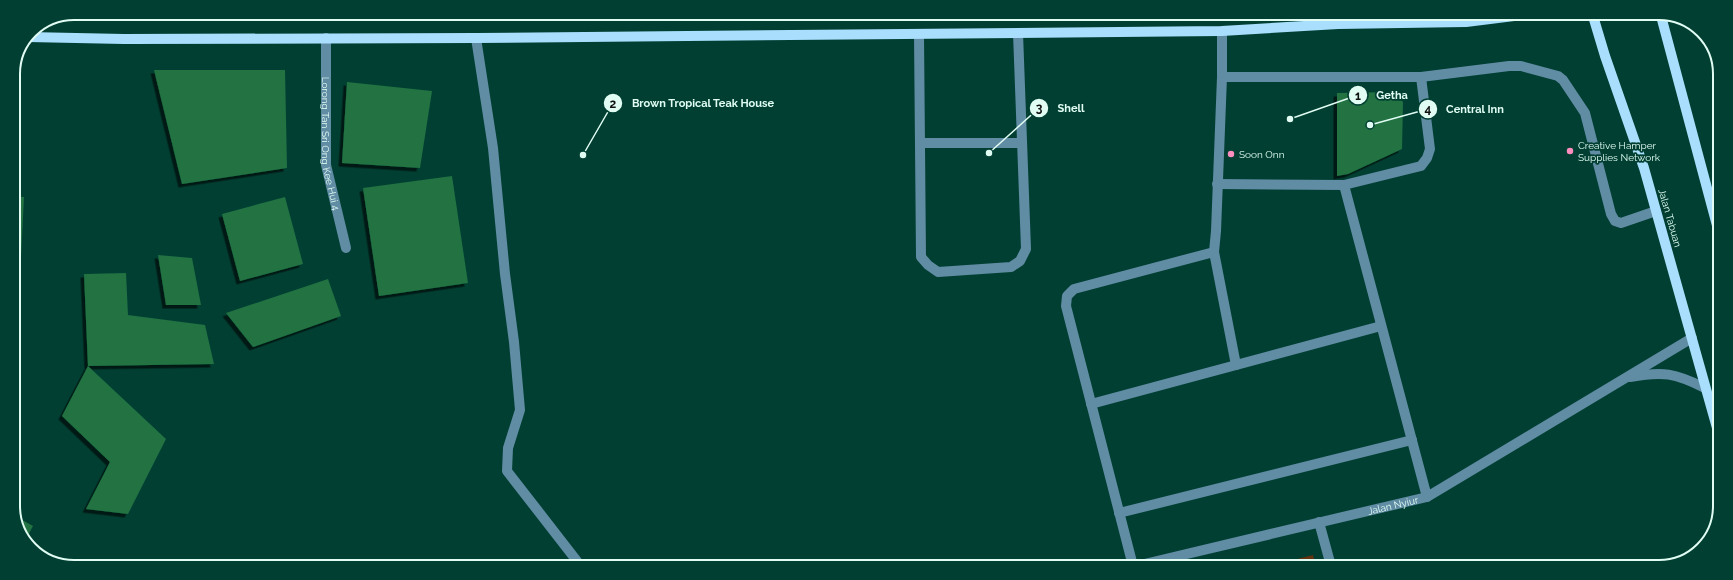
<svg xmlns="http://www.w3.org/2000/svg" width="1733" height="580" font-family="Raleway,sans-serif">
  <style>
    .green { fill: #623310 }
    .building { fill: #207243; filter: url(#shadow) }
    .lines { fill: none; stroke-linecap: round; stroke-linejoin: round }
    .minor { stroke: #608ca4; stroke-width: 10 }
    .major { stroke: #a9defc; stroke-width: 10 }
    .poi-dot { fill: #fe8ebe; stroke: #013f32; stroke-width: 1.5 }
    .labels { text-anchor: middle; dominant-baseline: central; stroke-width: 3.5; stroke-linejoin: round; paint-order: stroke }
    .street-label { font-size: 10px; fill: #e0fcf3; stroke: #013f32 }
    .poi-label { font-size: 10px; fill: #e0fcf3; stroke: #013f32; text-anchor: start }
    .rim { fill: none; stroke: #e0fcf3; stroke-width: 2 }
    .leader { fill: none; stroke: #e0fcf3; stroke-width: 1.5 }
    .callout-dot { fill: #e0fcf3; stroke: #013f32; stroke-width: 1.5 }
    .mark-label { font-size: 12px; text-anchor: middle; font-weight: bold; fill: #111 }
    .callout-label { font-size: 11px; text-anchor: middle; font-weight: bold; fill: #e0fcf3; stroke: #013f32; stroke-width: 3.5; stroke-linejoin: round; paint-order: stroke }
  </style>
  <defs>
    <filter id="shadow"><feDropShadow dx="-3.5" dy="3.5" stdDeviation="0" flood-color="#0009"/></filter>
  </defs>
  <rect width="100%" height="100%" fill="#013f32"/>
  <path class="green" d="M1313 555 1316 566H1270Z"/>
  <g class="building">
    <path d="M154 70H285L287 168 182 184Z"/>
    <path d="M347 82 432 91 420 168 342 163Z"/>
    <path d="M1394 92 1403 102 1402 149 1348 174 1337 176V93Z"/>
    <path d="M452 176 468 283 379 296 363 188Z"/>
    <path d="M13 196 24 197 19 297 13 298Z"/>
    <path d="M285 197 303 264 240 281 222 214Z"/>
    <path d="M158 255 192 258 201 305H166Z"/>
    <path d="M126 273 128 315 205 325 214 364 88 366 84 274Z"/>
    <path d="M328 279 341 316 253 347 226 313Z"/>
    <path d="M88 366 166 439 128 514 86 509 110 462 62 416Z"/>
    <path d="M15 516 33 526 25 541Z"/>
  </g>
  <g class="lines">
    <g class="minor">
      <path d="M1222 31V77L1216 231 1214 252 1236 365"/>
      <path d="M919 35 921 257 928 265 938 272 1011 267 1020 261 1026 249 1018 33"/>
      <path id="s1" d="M326 38V165L346 248"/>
      <path d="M476 38 493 148 505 274 514 342 520 410 508 448 507 471 580 565"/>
      <path d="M1222 77H1421L1509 66H1521L1558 76 1563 80 1585 113 1611 214 1615 221 1621 223 1656 211"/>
      <path d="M920 143H1022"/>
      <path d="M1217 184 1344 185 1421 166 1427 158 1430 149 1421 77"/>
      <path d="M1344 185 1427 497"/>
      <path d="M1630 377C1663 371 1675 373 1705 388"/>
      <path d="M1091 404 1381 326"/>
      <path d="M1119 513 1412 440"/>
      <path d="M1319 522 1331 566"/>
      <path d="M1133 566 1066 306 1067 296 1074 289 1214 252"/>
      <path id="s2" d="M1136 566 1427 497 1692 338"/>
    </g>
    <g class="major">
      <path d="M1593 16 1605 56 1644 168 1717 428"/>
      <path d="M1661 16 1719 233"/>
      <path d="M28 37 124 39 476 38 1222 31 1338 24 1466 22 1514 16"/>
    </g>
  </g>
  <g class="poi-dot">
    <circle cx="1570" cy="151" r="4"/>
    <circle cx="1231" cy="154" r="4"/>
  </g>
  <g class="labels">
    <g class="street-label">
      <text stroke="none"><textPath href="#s1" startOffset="106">Lorong Tan Sri Ong Kee Hui 4</textPath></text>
      <text transform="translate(1670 218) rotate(74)">Jalan Tabuan</text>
      <text stroke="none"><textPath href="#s2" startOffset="264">Jalan Nyiur</textPath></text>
    </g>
    <g class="poi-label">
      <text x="1578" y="145">Creative Hamper<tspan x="1578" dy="12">Supplies Network</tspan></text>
      <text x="1239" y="154">Soon Onn</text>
    </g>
  </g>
  <path d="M0 0H1733V580H0ZM74 20H1659A54 54 0 0 1 1713 74V506A54 54 0 0 1 1659 560H74A54 54 0 0 1 20 506V74A54 54 0 0 1 74 20Z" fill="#013f32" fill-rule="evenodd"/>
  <path class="rim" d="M74 20H1659A54 54 0 0 1 1713 74V506A54 54 0 0 1 1659 560H74A54 54 0 0 1 20 506V74A54 54 0 0 1 74 20Z"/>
  <path class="leader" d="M1290 119L1358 95M583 155L613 103M989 153L1039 108M1370 125L1428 109"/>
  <g class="callout-dot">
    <circle cx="1290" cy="119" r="4"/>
    <circle cx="583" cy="155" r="4"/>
    <circle cx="989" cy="153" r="4"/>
    <circle cx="1370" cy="125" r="4"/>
    <circle cx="1358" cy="95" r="10"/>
    <circle cx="613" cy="103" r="10"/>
    <circle cx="1039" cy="108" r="10"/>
    <circle cx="1428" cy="109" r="10"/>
  </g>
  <g class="mark-label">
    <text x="1358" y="100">1</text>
    <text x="613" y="108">2</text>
    <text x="1039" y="112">3</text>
    <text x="1428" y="113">4</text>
  </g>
  <g class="callout-label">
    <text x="1392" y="99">Getha</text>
    <text x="703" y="107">Brown Tropical Teak House</text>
    <text x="1071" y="112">Shell</text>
    <text x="1475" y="113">Central Inn</text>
  </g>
</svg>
